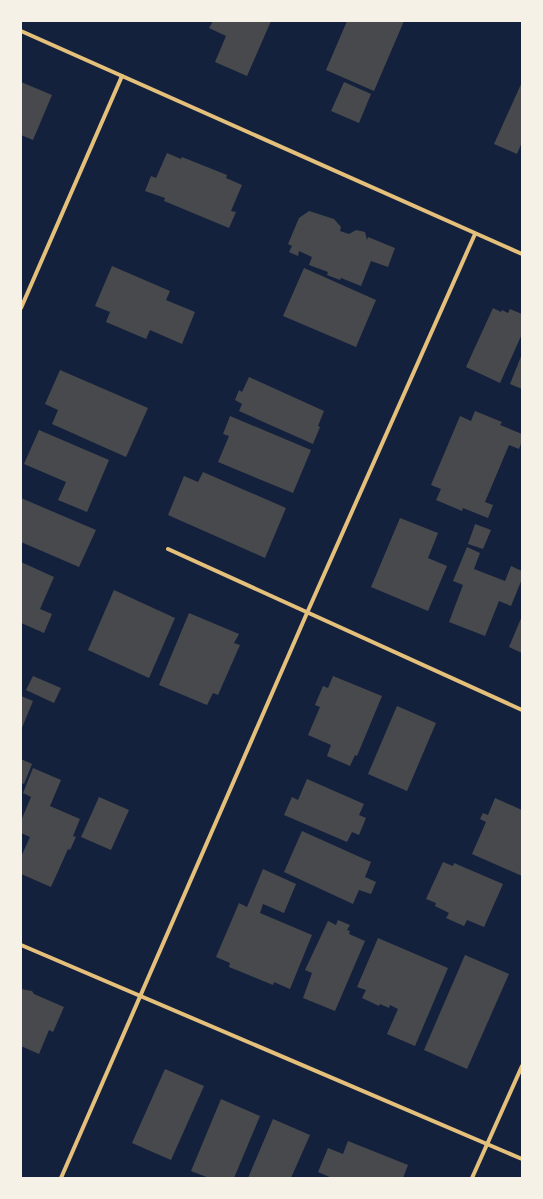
<svg xmlns="http://www.w3.org/2000/svg" width="543" height="1199" font-family="Cabin,sans-serif">
  <style>
    .building { fill: #48494c }
    .lines { fill: none; stroke-linecap: round; stroke-linejoin: round }
    .minor { stroke: #e5c07b; stroke-width: 4 }
  </style>
  <rect width="100%" height="100%" fill="#14213d"/>
  <g class="building">
    <path d="M213 21H271L247 76 215 62 226 36 209 28Z"/>
    <path d="M347 21H404L374 91 326 70Z"/>
    <path d="M21 82 52 95 33 140 21 135Z"/>
    <path d="M344 82 371 94 359 123 331 111Z"/>
    <path d="M522 82V142L517 154 494 144Z"/>
    <path d="M167 153 181 159 182 157 227 175 226 178 242 185 231 211 236 212 229 228 164 201 165 198 145 191 151 176 156 178Z"/>
    <path d="M309 211 334 219 341 227 340 231 349 234 356 230 365 232 367 240 368 237 395 248 388 267 371 261 361 286 341 278 340 280 327 275 328 272 309 265 312 257 299 251 298 256 289 252 292 246 288 244 299 218Z"/>
    <path d="M112 266 170 291 166 300 195 312 182 344 150 330 146 339 106 322 110 312 95 306Z"/>
    <path d="M304 268 376 300 356 347 283 316Z"/>
    <path d="M493 308 501 312 502 310 508 313 510 309 522 314V334L500 383 466 367Z"/>
    <path d="M522 354V389L510 384Z"/>
    <path d="M60 370 148 408 126 457 52 424 58 410 45 404Z"/>
    <path d="M249 377 324 411 318 426 320 427 313 444 239 411 242 404 235 400 239 390 242 392Z"/>
    <path d="M475 411 502 422 500 425 522 434V441L519 449 509 445 485 502 493 505 488 518 463 508 462 511 436 500 441 489 431 485 460 416 471 421Z"/>
    <path d="M230 416 311 450 293 493 218 462 229 436 223 434Z"/>
    <path d="M39 430 109 460 87 512 58 500 66 482 24 464Z"/>
    <path d="M203 472 286 508 265 558 168 515 184 476 198 482Z"/>
    <path d="M21 498 96 530 79 567 21 542Z"/>
    <path d="M400 518 438 533 428 558 447 566 428 611 371 587Z"/>
    <path d="M475 524 491 530 483 549 468 544Z"/>
    <path d="M467 547 480 553 474 569 505 581 511 566 522 571V579L511 606 499 601 485 636 449 622 463 585 453 581Z"/>
    <path d="M21 562 54 577 40 609 52 614 44 633 21 623Z"/>
    <path d="M114 590 175 618 149 678 88 650Z"/>
    <path d="M189 613 239 634 234 643 240 645 218 695 213 693 207 705 159 685Z"/>
    <path d="M522 616V653L509 647Z"/>
    <path d="M33 676 61 688 54 703 26 690Z"/>
    <path d="M333 676 382 696 357 756 355 755 350 766 327 756 331 745 308 735 320 707 315 705 323 686 328 688Z"/>
    <path d="M21 696 33 701 21 730Z"/>
    <path d="M397 706 436 723 407 791 368 774Z"/>
    <path d="M21 759 32 764 24 784 21 783Z"/>
    <path d="M33 768 61 780 50 806 80 819 73 836 76 837 70 850 68 849 51 887 21 874V857L30 837 21 833V821L31 797 23 793Z"/>
    <path d="M307 779 364 804 359 815 366 818 359 835 352 832 347 842 284 815 292 797 298 800Z"/>
    <path d="M99 797 129 810 111 850 81 837Z"/>
    <path d="M495 798 522 810V876L472 854 486 822 480 819 483 813 488 815Z"/>
    <path d="M302 831 371 862 365 877 376 882 371 894 359 890 353 904 284 872Z"/>
    <path d="M443 862 453 866 454 863 503 884 484 927 467 920 464 926 446 918 449 913 435 906 436 903 426 899Z"/>
    <path d="M263 869 296 884 284 913 263 904 260 913 312 935 290 989 274 982 273 985 229 967 230 963 216 957 239 903 247 907Z"/>
    <path d="M338 920 350 925 347 930 350 931 349 934 365 941 335 1011 303 998 312 973 305 970 328 921 336 925Z"/>
    <path d="M378 938 448 968 415 1046 387 1034 398 1009 390 1005 389 1008 380 1004 379 1006 362 998 366 990 357 987Z"/>
    <path d="M465 955 509 974 467 1069 424 1050Z"/>
    <path d="M21 989 32 991 34 994 64 1007 53 1032 49 1030 39 1054 21 1046Z"/>
    <path d="M165 1069 204 1086 171 1160 132 1143Z"/>
    <path d="M221 1099 260 1116 234 1178H209L191 1171Z"/>
    <path d="M273 1119 310 1135 291 1178H248Z"/>
    <path d="M348 1141 408 1165 403 1178H332L318 1172 328 1148 343 1154Z"/>
  </g>
  <g class="lines">
    <g class="minor">
      <path d="M21 31 522 254"/>
      <path d="M21 308 122 76"/>
      <path d="M168 549 522 710"/>
      <path d="M21 945 522 1159"/>
      <path d="M61 1178 307 613 475 234"/>
      <path d="M472 1178 522 1066"/>
    </g>
  </g>
  <rect width="543" height="1199" fill="none" stroke="#f6f1e7" stroke-width="44"/>
</svg>
